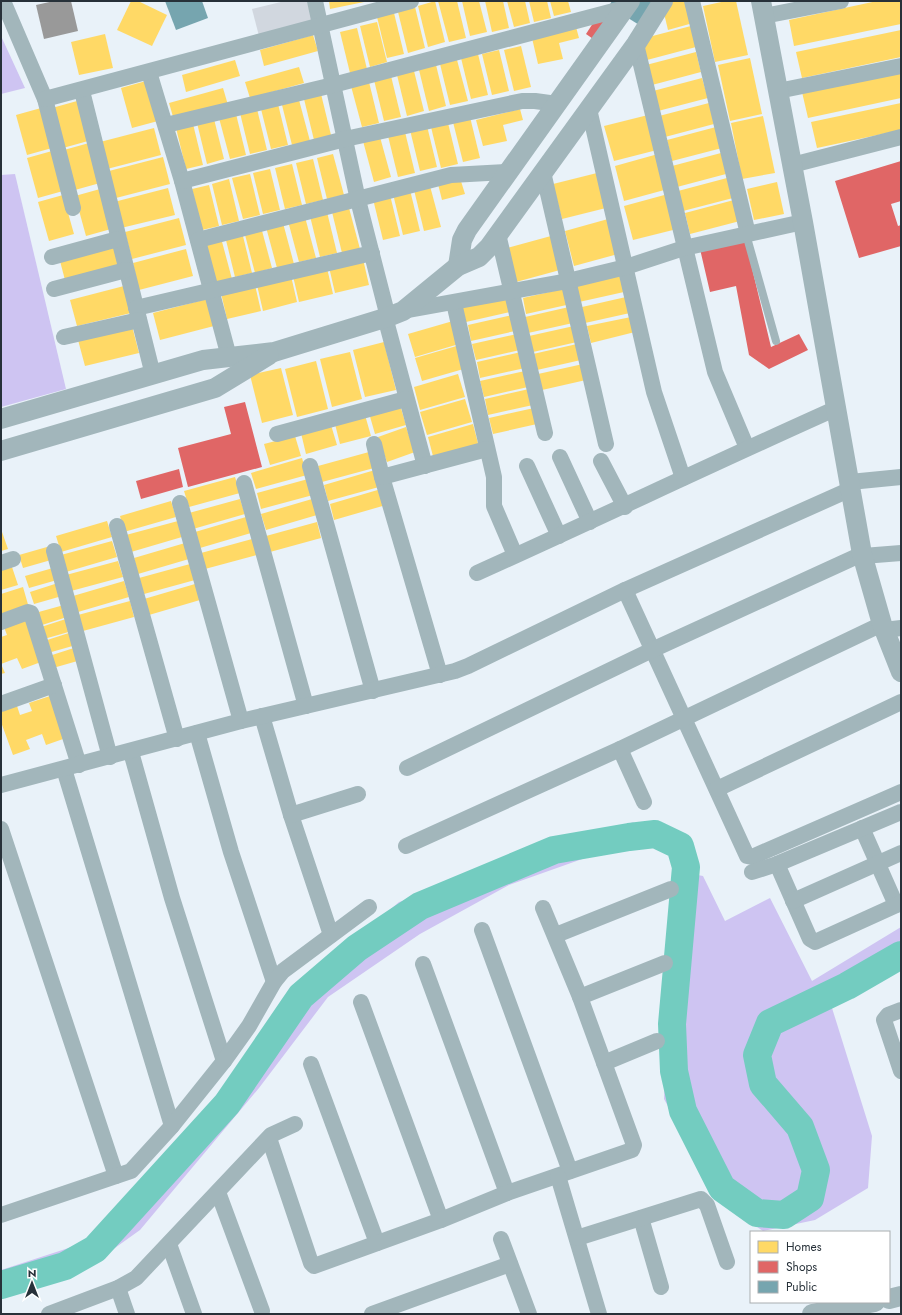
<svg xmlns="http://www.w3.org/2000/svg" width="902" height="1315" font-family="Jost,sans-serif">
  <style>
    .forest { fill: #cec4f2 }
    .homes { fill: #ffd966 }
    .shops { fill: #e06666 }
    .public { fill: #76a5af }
    .industry { fill: #999 }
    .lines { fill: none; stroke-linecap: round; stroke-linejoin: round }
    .river { stroke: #73ccc0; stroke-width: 28 }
    .building { fill: #d1d7df }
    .service { stroke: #a2b6bb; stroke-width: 8 }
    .minor { stroke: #a2b6bb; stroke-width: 16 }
    .tertiary { stroke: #a2b6bb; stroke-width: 20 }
  </style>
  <rect width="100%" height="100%" fill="#e9f2f9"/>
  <g class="forest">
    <path d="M1 36 25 88 1 94Z"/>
    <path d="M15 174 66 389 1 407V175Z"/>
    <path d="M634 822 616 847 509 885 420 934 328 997 259 1088 140 1230 87 1268 1 1297V1270L90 1241 187 1134 236 1069 307 981 399 902 441 889 567 842Z"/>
    <path d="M676 871 703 876 725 921 770 898 812 981 901 927V968L832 1008 872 1136 868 1188 815 1220 763 1231 726 1206 690 1146 664 1099 672 914Z"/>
  </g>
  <g class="homes">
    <path d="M131 1H138L167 15 152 46 117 30Z"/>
    <path d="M329 1H364V2L330 9Z"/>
    <path d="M435 1 445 42 428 47 418 6Z"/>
    <path d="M438 1H457L466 38 449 42Z"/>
    <path d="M462 1H479L487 32 470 36Z"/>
    <path d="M485 1H503L509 28 492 32Z"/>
    <path d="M507 1H525L530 23 514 27Z"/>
    <path d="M529 1H547L551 18 534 22Z"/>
    <path d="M550 1H568L571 12 554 16Z"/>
    <path d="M670 1H688L693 23 668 30 663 9Z"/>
    <path d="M726 1H736L748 55 715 62 703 6Z"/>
    <path d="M877 1H901V24L794 46 789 20Z"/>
    <path d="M415 7 425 48 408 53 398 12Z"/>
    <path d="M394 13 404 54 387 58 377 17Z"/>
    <path d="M377 22 387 62 370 67 360 26Z"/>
    <path d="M691 26 696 47 647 60 641 39Z"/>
    <path d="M576 27 579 38 559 43 563 59 538 64 532 38Z"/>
    <path d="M357 28 367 69 350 73 340 32Z"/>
    <path d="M901 30V57L802 78 796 52Z"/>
    <path d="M105 34 113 68 79 75 71 42Z"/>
    <path d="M313 35 318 51 264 66 260 50Z"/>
    <path d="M521 46 531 87 514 91 504 50Z"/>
    <path d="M499 50 509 91 492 95 482 54Z"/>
    <path d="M696 52 701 72 652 85 646 65Z"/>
    <path d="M478 54 488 95 471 99 461 58Z"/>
    <path d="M750 58 762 114 730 121 718 65Z"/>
    <path d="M235 60 240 76 186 92 182 75Z"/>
    <path d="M457 60 468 101 450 105 440 64Z"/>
    <path d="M436 65 446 106 429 111 419 70Z"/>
    <path d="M299 67 304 83 250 98 245 82Z"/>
    <path d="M414 71 424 111 407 116 397 75Z"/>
    <path d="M901 71V98L808 118 802 92Z"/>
    <path d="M391 76 401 117 384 121 374 80Z"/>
    <path d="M702 78 708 98 658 111 653 91Z"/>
    <path d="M146 81 158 121 132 128 121 88Z"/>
    <path d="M369 82 379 123 362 127 351 86Z"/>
    <path d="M223 88 228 105 174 120 169 103Z"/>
    <path d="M321 94 331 135 314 140 304 99Z"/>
    <path d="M299 100 310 141 292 145 282 105Z"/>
    <path d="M77 101 88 141 63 148 52 108Z"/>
    <path d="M709 103 714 124 665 137 659 116Z"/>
    <path d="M901 103V130L817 148 811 122Z"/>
    <path d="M278 104 288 145 271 149 261 109Z"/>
    <path d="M41 108 52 148 27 155 16 115Z"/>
    <path d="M257 109 267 150 250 154 240 113Z"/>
    <path d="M520 109 523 120 503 125 507 141 483 146 476 120Z"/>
    <path d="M236 114 246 155 230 159 219 118Z"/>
    <path d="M648 115 657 150 614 161 604 126Z"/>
    <path d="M763 116 775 173 742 179 731 123Z"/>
    <path d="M470 117 480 158 463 162 453 122Z"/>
    <path d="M214 119 224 159 207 164 197 123Z"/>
    <path d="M448 123 458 164 441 168 431 127Z"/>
    <path d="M193 124 203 165 186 169 176 128Z"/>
    <path d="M427 126 437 167 420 171 410 130Z"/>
    <path d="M716 127 722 148 672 161 667 140Z"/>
    <path d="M154 128 161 155 107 169 100 142Z"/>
    <path d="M405 132 415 173 398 177 388 136Z"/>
    <path d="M380 137 391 177 374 182 363 141Z"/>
    <path d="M89 143 100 183 75 190 64 150Z"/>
    <path d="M52 151 63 191 38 198 27 158Z"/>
    <path d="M721 153 726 174 677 187 672 166Z"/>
    <path d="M333 154 344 195 327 199 317 158Z"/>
    <path d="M658 154 668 189 624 201 615 166Z"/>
    <path d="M163 157 170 184 116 198 109 171Z"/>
    <path d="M313 159 323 200 306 204 296 163Z"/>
    <path d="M292 164 302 205 285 209 275 168Z"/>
    <path d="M270 169 280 210 263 214 253 173Z"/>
    <path d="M597 173 606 208 562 219 553 184Z"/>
    <path d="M250 174 260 215 243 219 232 178Z"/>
    <path d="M460 178 465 194 442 200 438 184Z"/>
    <path d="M727 178 733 198 683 211 678 191Z"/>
    <path d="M229 179 239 221 222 225 212 184Z"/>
    <path d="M777 182 784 214 754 220 747 189Z"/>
    <path d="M209 185 219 226 202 230 192 189Z"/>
    <path d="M430 186 441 227 424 231 414 190Z"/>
    <path d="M168 188 175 215 121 228 114 202Z"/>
    <path d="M100 189 111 229 86 236 75 196Z"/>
    <path d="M410 190 420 231 403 235 393 194Z"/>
    <path d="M668 194 677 229 633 240 624 206Z"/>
    <path d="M63 195 74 234 49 241 38 202Z"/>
    <path d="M390 195 400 236 383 240 373 199Z"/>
    <path d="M734 200 740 221 690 234 685 213Z"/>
    <path d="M349 208 360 249 342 253 332 212Z"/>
    <path d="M327 212 337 253 320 257 310 216Z"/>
    <path d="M305 217 316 258 299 262 288 221Z"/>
    <path d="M179 218 186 245 132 259 125 232Z"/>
    <path d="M608 219 618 254 574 266 565 231Z"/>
    <path d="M283 223 294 264 277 268 266 227Z"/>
    <path d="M261 227 272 268 255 273 244 231Z"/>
    <path d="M242 232 252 273 235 277 225 236Z"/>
    <path d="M551 236 560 270 516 282 507 248Z"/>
    <path d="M221 238 232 279 214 283 204 242Z"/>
    <path d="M113 244 120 271 66 284 59 257Z"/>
    <path d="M186 249 193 276 139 290 133 263Z"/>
    <path d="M363 259 369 285 335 293 329 267Z"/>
    <path d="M327 268 333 294 299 302 293 276Z"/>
    <path d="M291 276 297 302 263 311 257 285Z"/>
    <path d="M620 276 624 292 579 302 575 286Z"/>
    <path d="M255 285 261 311 227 319 221 293Z"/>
    <path d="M124 286 131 313 77 326 70 300Z"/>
    <path d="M567 288 571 304 526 314 523 298Z"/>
    <path d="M507 296 510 312 466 322 462 306Z"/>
    <path d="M626 297 630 313 585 323 582 307Z"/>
    <path d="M207 299 214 326 160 340 153 313Z"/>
    <path d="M569 307 573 323 528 333 525 317Z"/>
    <path d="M512 315 515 331 471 341 468 325Z"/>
    <path d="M631 317 635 332 591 343 587 326Z"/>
    <path d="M453 321 459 344 415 357 408 334Z"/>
    <path d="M132 326 139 353 85 366 78 340Z"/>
    <path d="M574 326 577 342 533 352 529 336Z"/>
    <path d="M517 334 520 350 476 360 472 344Z"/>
    <path d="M384 342 396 390 365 397 353 350Z"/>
    <path d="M577 344 581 360 537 370 533 354Z"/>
    <path d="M460 345 467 368 422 381 415 358Z"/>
    <path d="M350 352 362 399 332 407 320 359Z"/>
    <path d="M521 352 525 368 480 378 477 362Z"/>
    <path d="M316 361 328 409 297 417 285 369Z"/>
    <path d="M583 364 586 380 542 390 538 374Z"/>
    <path d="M281 368 293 415 262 423 250 375Z"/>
    <path d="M525 371 528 387 484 397 480 381Z"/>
    <path d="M458 374 465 397 420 410 414 387Z"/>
    <path d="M529 389 533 405 488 415 485 399Z"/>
    <path d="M465 399 472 422 427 435 420 412Z"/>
    <path d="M400 405 406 425 375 434 369 413Z"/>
    <path d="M534 408 537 424 493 434 489 418Z"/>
    <path d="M365 415 371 436 340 444 335 424Z"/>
    <path d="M473 424 479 447 434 460 428 437Z"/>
    <path d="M331 425 337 445 306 454 301 433Z"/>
    <path d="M406 427 415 452 387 462 378 437Z"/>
    <path d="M295 436 301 456 270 465 264 444Z"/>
    <path d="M369 452 374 468 322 482 318 466Z"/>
    <path d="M302 458 307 475 256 489 251 473Z"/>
    <path d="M375 470 379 487 328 501 324 485Z"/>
    <path d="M235 477 240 493 189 507 184 491Z"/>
    <path d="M308 479 313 495 261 509 257 493Z"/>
    <path d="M381 489 386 505 334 520 330 504Z"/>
    <path d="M240 499 245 514 193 529 189 513Z"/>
    <path d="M312 499 317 515 266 530 261 514Z"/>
    <path d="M171 501 176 517 124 532 120 516Z"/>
    <path d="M246 517 251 533 200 548 195 532Z"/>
    <path d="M107 521 112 537 61 552 56 536Z"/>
    <path d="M178 521 182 537 131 552 126 535Z"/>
    <path d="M317 522 321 538 270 552 266 536Z"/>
    <path d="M1 529 8 549 1 551Z"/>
    <path d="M252 539 257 555 205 569 201 553Z"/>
    <path d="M112 541 117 557 66 572 61 555Z"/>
    <path d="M185 543 189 559 138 574 134 558Z"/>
    <path d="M47 547 51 560 23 568 19 555Z"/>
    <path d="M118 561 123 577 71 591 66 575Z"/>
    <path d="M11 564 18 585 1 590V567Z"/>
    <path d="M190 564 195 580 144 594 139 578Z"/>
    <path d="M53 568 57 580 29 588 25 576Z"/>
    <path d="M124 581 129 597 78 612 73 596Z"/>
    <path d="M58 583 62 596 34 604 30 592Z"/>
    <path d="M195 584 200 600 149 615 144 599Z"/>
    <path d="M23 587 29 608 1 617V594Z"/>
    <path d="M130 601 134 617 83 631 78 615Z"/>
    <path d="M64 605 67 617 39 626 35 613Z"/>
    <path d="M69 618 72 631 44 639 41 627Z"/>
    <path d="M26 620 41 662 22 669 17 658 1 664 5 673 1 674V637L7 635 4 627Z"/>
    <path d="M72 632 76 645 48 653 44 641Z"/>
    <path d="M77 647 81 660 53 668 49 656Z"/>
    <path d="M50 696 66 738 46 745 42 734 26 740 30 749 13 755 1 722V711L17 706 20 715 32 711 29 703Z"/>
  </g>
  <g class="shops">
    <path d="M597 17 608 24 596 41 586 34Z"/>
    <path d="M901 161V201L891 204 898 226 901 225V246L859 258 835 181Z"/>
    <path d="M745 239 771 347 799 334 808 350 769 369 749 355 736 286 710 292 700 249Z"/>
    <path d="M245 402 262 467 188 487 178 448 231 434 224 407Z"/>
    <path d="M179 469 183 487 141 499 136 481Z"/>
  </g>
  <g class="public">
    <path d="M165 1H202L208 18 176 30Z"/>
    <path d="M612 1H661L644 28 609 6Z"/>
  </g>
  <path class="industry" d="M54 1H71L78 31 44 39 36 5Z"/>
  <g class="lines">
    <path class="river" d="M1 1285 65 1266 95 1249 227 1104 301 996 357 948 420 906 554 850 629 837 655 834 680 846 686 867 672 1024 674 1071 683 1111 722 1188 757 1213 784 1215 810 1198 816 1170 800 1127 763 1084 757 1055 770 1023 847 986 901 955"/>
  </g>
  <path class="building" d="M285 1H307L313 22 259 36 252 9Z"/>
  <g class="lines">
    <path class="service" d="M746 234 776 341"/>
    <g class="minor">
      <path d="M3 1 45 99 73 208"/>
      <path d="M315 1 358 200 388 317"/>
      <path d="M692 1 748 234"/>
      <path d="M764 16 841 1"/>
      <path d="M636 44 715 372 747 448"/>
      <path d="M149 72 182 181 229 357"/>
      <path d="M82 91 153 375"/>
      <path d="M778 91 901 66"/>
      <path d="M45 99 411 1"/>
      <path d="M589 109 654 392 683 478"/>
      <path d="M166 125 333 85 625 8"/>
      <path d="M792 165 901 137"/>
      <path d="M543 172 606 444"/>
      <path d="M182 181 345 139 522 101H535L557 104"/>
      <path d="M498 234 545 433"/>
      <path d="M198 240 451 175 506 172"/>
      <path d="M52 257 118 239"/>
      <path d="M54 289 126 270"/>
      <path d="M454 303 494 477V506L515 555"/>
      <path d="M136 308 372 253"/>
      <path d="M403 311 568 281 626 267 684 248 803 222"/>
      <path d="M385 317 425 466"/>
      <path d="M64 337 139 320"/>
      <path d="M277 434 406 399"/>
      <path d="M374 444 382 477 440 675"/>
      <path d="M560 457 590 522"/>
      <path d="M601 461 625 507"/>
      <path d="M310 466 373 691"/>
      <path d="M527 466 559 536"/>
      <path d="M382 477 487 449"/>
      <path d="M850 482 901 477"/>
      <path d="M244 483 306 706"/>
      <path d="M180 503 241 721"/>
      <path d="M117 526 177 739"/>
      <path d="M54 551 110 757"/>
      <path d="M863 556 901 553"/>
      <path d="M1 563 13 559"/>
      <path d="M477 573C597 519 716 462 837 408"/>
      <path d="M625 590 747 856 752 857 901 792"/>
      <path d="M1 622 28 612 31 613 79 765"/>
      <path d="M884 630 901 628"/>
      <path d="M1 704 54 685"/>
      <path d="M262 716 291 815 331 935"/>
      <path d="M197 733 231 852 274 982"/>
      <path d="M620 749 644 802"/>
      <path d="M131 752 172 898 224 1061"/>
      <path d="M407 768 652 650 862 554"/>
      <path d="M64 769 172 1126"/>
      <path d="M1 785 241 721 455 671 468 666 625 590 851 489"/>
      <path d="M717 789 901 702"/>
      <path d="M291 815 358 794"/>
      <path d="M862 828 896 905"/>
      <path d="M1 829 116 1176"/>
      <path d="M406 846 620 749 882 624"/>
      <path d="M777 864 810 939 815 942 901 903"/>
      <path d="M752 872 777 864 901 812"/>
      <path d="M793 901 901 853"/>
      <path d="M482 930 570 1171"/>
      <path d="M556 935 671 889"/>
      <path d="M423 964 507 1193"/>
      <path d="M580 997 665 963"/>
      <path d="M361 1002 441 1220"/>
      <path d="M901 1010 888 1015 884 1020 901 1071"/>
      <path d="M604 1063 657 1041"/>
      <path d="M311 1064 377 1243"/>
      <path d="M269 1138 311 1263 314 1266 441 1220 507 1193 632 1150 634 1145 580 997 543 908"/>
      <path d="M558 1176 599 1314"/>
      <path d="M218 1192 262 1311"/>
      <path d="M1 1215 131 1171 172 1126 224 1061 249 1026 274 982 283 971 369 907"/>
      <path d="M641 1218 661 1287"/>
      <path d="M577 1238 701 1199 707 1205 727 1262"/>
      <path d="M501 1239 529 1314"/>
      <path d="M169 1244 194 1314"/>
      <path d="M118 1288 127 1314"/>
      <path d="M49 1314 118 1288 136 1278 271 1135 295 1124"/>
      <path d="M372 1314 510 1264"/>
    </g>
    <g class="tertiary">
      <path d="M761 1 803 222 862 554 882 624 901 672"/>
      <path d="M458 266 462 240 467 230 630 1"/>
      <path d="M1 419 203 360 274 352 388 317 403 311 458 266 479 257 489 247 636 44 663 1"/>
      <path d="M1 451 215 388 269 355"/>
      <path d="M889 1299 901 1296"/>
      <path d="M812 1314 875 1302"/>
    </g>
  </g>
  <rect width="902" height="1315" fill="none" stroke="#273139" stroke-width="4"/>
  <rect x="750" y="1231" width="140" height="72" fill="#ffffff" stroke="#a9adb0"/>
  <rect x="758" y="1241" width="20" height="12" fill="#ffd966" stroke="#a9adb0"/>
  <text x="786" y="1251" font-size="12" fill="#273139">Homes</text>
  <rect x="758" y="1261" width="20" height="12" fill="#e06666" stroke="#a9adb0"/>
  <text x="786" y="1271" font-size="12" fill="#273139">Shops</text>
  <rect x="758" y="1281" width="20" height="12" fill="#76a5af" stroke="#a9adb0"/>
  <text x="786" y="1291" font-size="12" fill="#273139">Public</text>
  <g transform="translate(32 1283)" stroke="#ffffff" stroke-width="3" paint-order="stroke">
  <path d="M0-3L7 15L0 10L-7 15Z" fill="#273139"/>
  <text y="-6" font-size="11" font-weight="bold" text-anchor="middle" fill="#273139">N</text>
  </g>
</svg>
